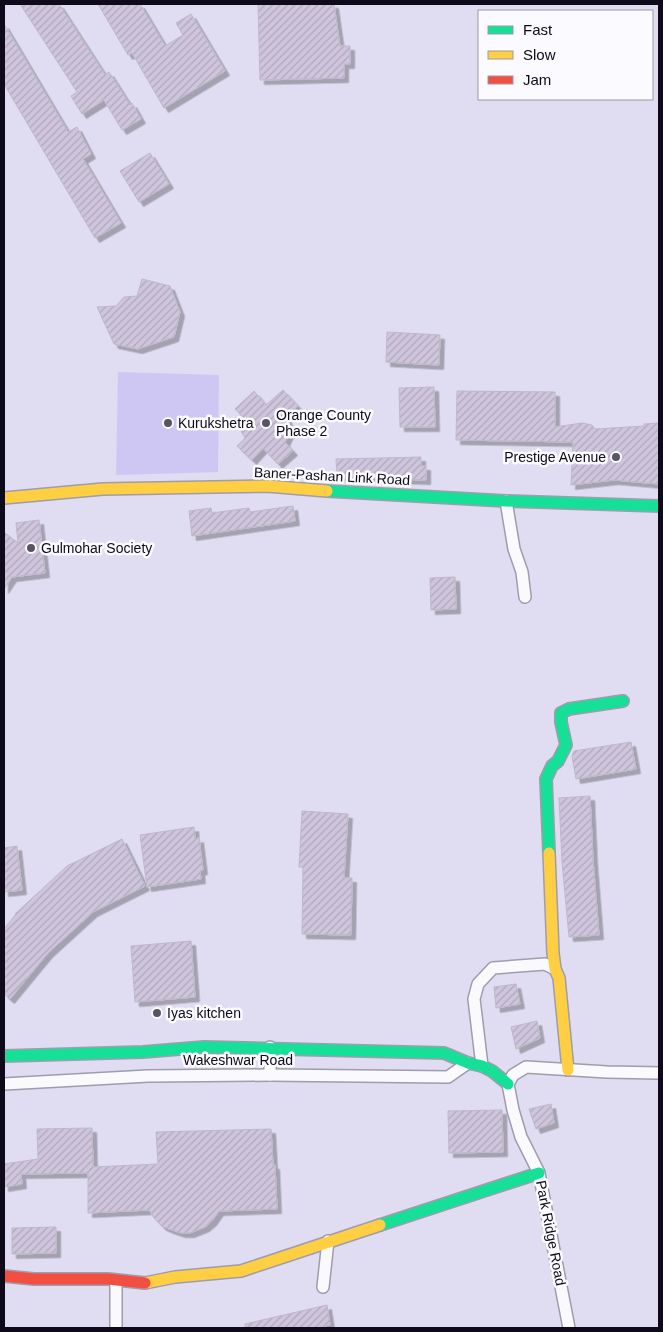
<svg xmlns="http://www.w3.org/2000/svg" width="663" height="1332" font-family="Helvetica,sans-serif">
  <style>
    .pitch { fill: #cec7f3 }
    .building { fill: url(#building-hatch); stroke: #beb8c8; filter: url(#shadow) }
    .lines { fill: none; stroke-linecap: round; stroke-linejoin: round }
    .street-casing { stroke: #9f9cad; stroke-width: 14 }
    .fast-casing { stroke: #9f9cad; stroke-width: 14 }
    .slow-casing { stroke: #9f9cad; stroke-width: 14 }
    .jam-casing { stroke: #9f9cad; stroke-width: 14 }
    .street { stroke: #fafafd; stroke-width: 11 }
    .fast { stroke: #16e098; stroke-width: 11 }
    .slow { stroke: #ffcf43; stroke-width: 11 }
    .jam { stroke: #f24e42; stroke-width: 11 }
    .poi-dot { fill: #585465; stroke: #fbfaff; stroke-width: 2 }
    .labels { text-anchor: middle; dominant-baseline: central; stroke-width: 5; stroke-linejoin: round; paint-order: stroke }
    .poi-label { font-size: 14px; fill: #0e0a19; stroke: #fbfaff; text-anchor: start }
    .street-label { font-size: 14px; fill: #0e0a19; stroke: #fbfaff }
  </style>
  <defs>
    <pattern id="building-hatch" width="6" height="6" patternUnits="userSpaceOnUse" patternTransform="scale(1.25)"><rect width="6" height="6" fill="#cfc5dc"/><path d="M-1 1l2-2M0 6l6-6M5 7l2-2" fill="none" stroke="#b1a8bc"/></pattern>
    <filter id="shadow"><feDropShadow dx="4.5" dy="4.5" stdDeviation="0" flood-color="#0004"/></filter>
  </defs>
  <rect width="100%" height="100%" fill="#e0dcf1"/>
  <path class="pitch" d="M118 372 219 375 218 472 116 475Z"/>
  <g class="building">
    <path d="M20 4H59L105 75 109 72 130 105 132 103 141 119 122 130 104 100 82 114 71 96 77 92Z"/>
    <path d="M98 4H140L165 46 183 35 176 23 191 14 225 71 164 108 132 53 128 55Z"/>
    <path d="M258 4H334L340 46H350V64H344V78L260 80Z"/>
    <path d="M4 24 68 132 77 127 91 154 83 159 121 223 95 238 4 84Z"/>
    <path d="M150 153 169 184 139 202 120 171Z"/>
    <path d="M142 279 170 286 180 312 174 337 138 349 114 344 97 307 116 306 124 297 137 296Z"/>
    <path d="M387 332 440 335 439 365 386 362Z"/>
    <path d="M434 387 435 427H400L399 388Z"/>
    <path d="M283 390 298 406 286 416 291 429 285 442 293 451 278 464 263 448 252 460 237 446 245 438 241 431 244 418 235 409 254 391 266 405Z"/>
    <path d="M457 391 555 392V427L582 423 592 425 595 429 644 426V424L658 423 659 484 614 480 571 485 573 442 456 440Z"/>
    <path d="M421 457V466H426V480L337 477 336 459Z"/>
    <path d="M293 506 295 521 192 536 189 511 211 508 212 513 249 508 250 512Z"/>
    <path d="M39 520 45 573 12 577 4 589V532L18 543 16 523Z"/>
    <path d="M455 577 456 609 431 610 430 578Z"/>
    <path d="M631 742 636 769 576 779 572 756 574 751Z"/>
    <path d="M590 796 593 860 599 935 569 937 562 862 559 798Z"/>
    <path d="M302 811 348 814 344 878H352L351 935 302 934 303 867H299Z"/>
    <path d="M194 827 195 839 199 838 203 870 200 871 201 879 147 887 140 835Z"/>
    <path d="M122 839 145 886 93 912 48 953 10 999 4 994V929L16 914H15L67 866Z"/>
    <path d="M17 846 22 890 4 892V848Z"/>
    <path d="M191 941 195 997 135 1002 131 946Z"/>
    <path d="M516 984 520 1004 496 1008 494 987Z"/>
    <path d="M537 1021 540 1038 516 1049 511 1027Z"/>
    <path d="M551 1104 554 1123 536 1129 529 1109Z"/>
    <path d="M502 1110 503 1152 449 1153 448 1111Z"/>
    <path d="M92 1128 93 1167 158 1164 156 1132 271 1129 273 1165H275L277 1209 219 1211 212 1221 205 1227 190 1233H181L169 1229 162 1226 154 1218 149 1210 88 1213V1173L21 1174 22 1184 4 1187V1164L38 1159 37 1129Z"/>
    <path d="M56 1227V1253L12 1254V1228Z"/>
    <path d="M327 1305 330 1325 315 1328H245V1324Z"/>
  </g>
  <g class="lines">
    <defs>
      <g id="street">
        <path d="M506 501 514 549 522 572 525 597"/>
        <path d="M482 1066 474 999 478 984 493 968 545 964 555 969"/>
        <path d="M270 1075V1047"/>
        <path d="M4 1084 148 1076 270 1075 448 1077 468 1063"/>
        <path d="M323 1287 328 1241"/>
        <path d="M116 1328V1281"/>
        <path d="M569 1328 539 1173 521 1137 513 1110 508 1084 513 1075 526 1067 607 1072 659 1073"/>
      </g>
      <g id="fast">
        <path d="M327 491 506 501 659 506"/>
        <path d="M549 853 546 779 552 766 558 761 566 745 561 722V713L569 709 623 701"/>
        <path d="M4 1056 143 1052 204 1047 444 1053 468 1063 482 1066 492 1071 508 1084"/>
        <path d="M380 1225 539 1173"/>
      </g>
      <g id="slow">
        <path d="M4 498 103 489 267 486 327 491"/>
        <path d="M549 853 553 953 555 969 559 978 568 1070"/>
        <path d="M145 1283 175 1277 241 1271 380 1225"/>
      </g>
      <path id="jam" d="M4 1276 34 1279H108L145 1283"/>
    </defs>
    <use href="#street" class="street-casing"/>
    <use href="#fast" class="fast-casing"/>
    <use href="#slow" class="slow-casing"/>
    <use href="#jam" class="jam-casing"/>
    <use href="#street" class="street"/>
    <use href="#fast" class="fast"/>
    <use href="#slow" class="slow"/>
    <use href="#jam" class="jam"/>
  </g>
  <g class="poi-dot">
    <circle cx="168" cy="423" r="5"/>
    <circle cx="266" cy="423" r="5"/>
    <circle cx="616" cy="457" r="5"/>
    <circle cx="31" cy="548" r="5"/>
    <circle cx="157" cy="1013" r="5"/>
  </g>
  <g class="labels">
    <g class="poi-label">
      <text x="276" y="415">Orange County<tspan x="276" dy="16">Phase 2</tspan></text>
      <text x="178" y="423">Kurukshetra</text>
      <text x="606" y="457" text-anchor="end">Prestige Avenue</text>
      <text x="41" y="548">Gulmohar Society</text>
      <text x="167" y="1013">Iyas kitchen</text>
    </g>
    <g class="street-label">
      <text transform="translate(332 476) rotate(3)">Baner-Pashan Link Road</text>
      <text x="238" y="1060">Wakeshwar Road</text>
      <text transform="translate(551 1233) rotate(79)">Park Ridge Road</text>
    </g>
  </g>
  <rect width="663" height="1332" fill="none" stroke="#0e0a19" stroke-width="10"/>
  <rect x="478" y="10" width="175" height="90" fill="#fbfaff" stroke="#9c9aa3"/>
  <rect x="488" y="26" width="25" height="8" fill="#16e098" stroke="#9c9aa3"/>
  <text x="523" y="35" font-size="15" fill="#0e0a19">Fast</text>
  <rect x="488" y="51" width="25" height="8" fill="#ffcf43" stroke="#9c9aa3"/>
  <text x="523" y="60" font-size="15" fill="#0e0a19">Slow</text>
  <rect x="488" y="76" width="25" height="8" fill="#f24e42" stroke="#9c9aa3"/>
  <text x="523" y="85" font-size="15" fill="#0e0a19">Jam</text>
</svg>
